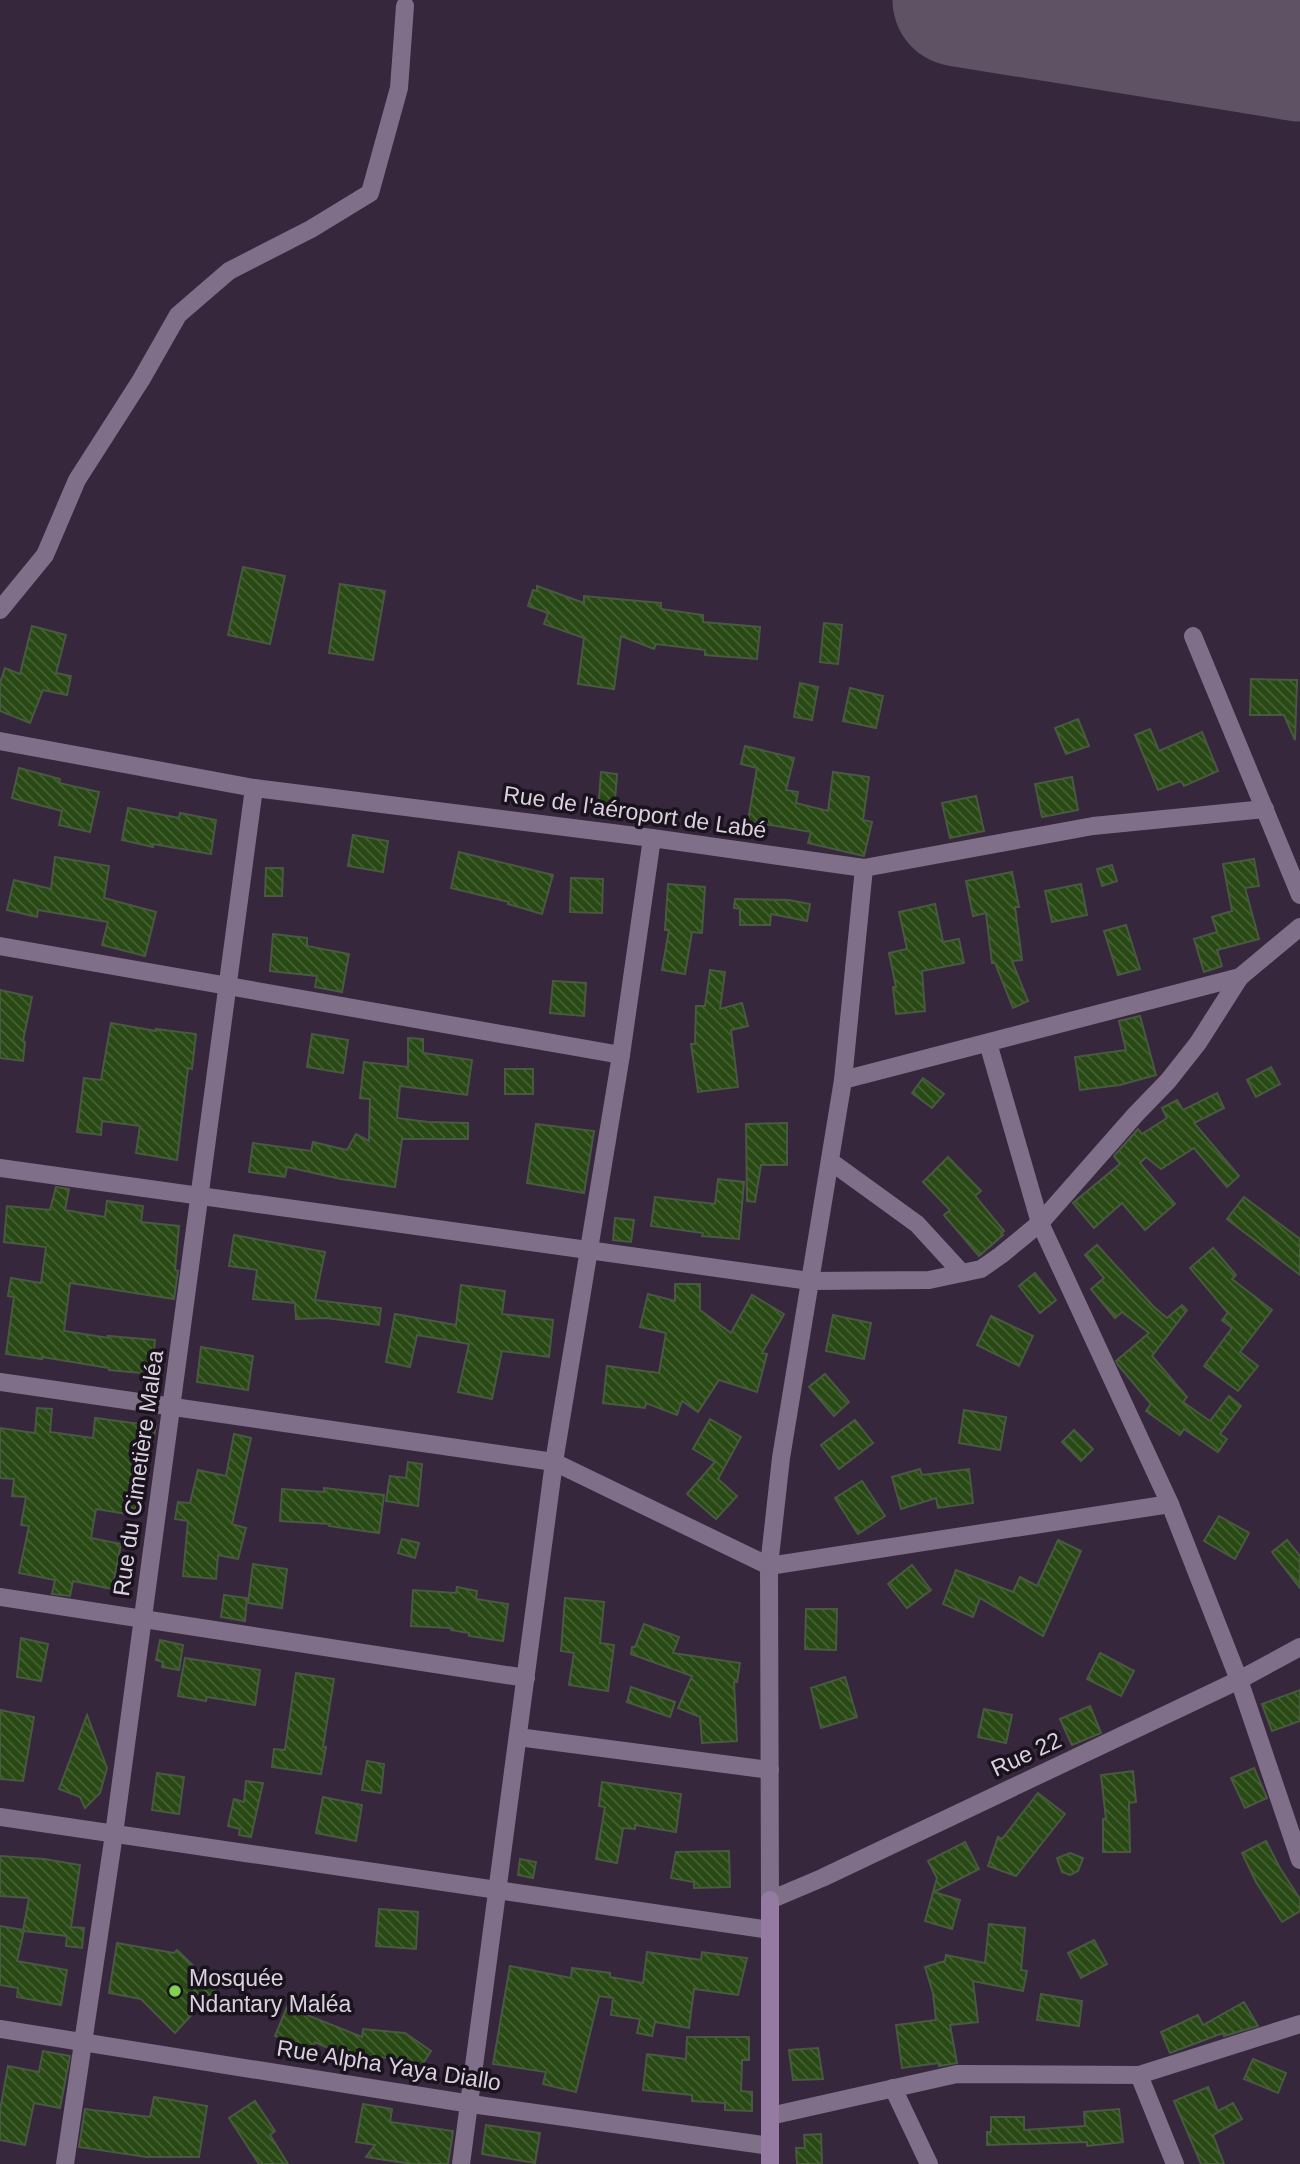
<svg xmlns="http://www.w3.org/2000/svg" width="1300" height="2164" font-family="Helvetica,sans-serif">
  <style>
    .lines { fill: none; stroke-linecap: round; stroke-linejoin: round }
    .runway { stroke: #5f5264; stroke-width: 133 }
    .building { fill: url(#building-back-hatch); stroke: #495941; stroke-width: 2 }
    .street { stroke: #806f88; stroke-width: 18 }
    .secondary { stroke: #957aa2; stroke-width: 18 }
    .poi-dot { fill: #81d050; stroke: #19131d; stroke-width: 2.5 }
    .labels { text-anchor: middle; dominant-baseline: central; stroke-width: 7; stroke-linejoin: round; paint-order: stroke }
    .street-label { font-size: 23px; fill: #dad0de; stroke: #19131d }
    .poi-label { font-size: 23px; fill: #dad0de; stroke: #19131d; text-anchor: start }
  </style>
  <defs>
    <pattern id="building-back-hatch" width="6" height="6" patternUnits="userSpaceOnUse" patternTransform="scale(1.75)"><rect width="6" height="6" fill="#284913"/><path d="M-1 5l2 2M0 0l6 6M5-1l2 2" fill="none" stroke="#476235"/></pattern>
  </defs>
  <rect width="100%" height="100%" fill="#36273c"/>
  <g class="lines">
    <path class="runway" d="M959 0 1300 55"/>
  </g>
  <g class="building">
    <path d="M243 567 285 576 270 644 228 635Z"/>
    <path d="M340 584 385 591 373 660 329 653Z"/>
    <path d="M537 586 584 603V596L661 603V609L703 615V622L760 627 757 659 705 655V650L656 644 654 649 621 636 614 689 578 684 584 638 544 624 548 613 528 606 533 590 537 591Z"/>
    <path d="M824 623 842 625 838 664 820 662Z"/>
    <path d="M32 626 66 635 56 673 71 676 67 695 43 690 30 723 0 711V683L5 668 20 674Z"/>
    <path d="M1251 679 1297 680 1295 740 1284 715H1250Z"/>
    <path d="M800 683 818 687 812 720 794 717Z"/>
    <path d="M850 688 883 696 876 728 843 721Z"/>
    <path d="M1078 719 1089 746 1066 754 1055 728Z"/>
    <path d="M1150 729 1159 751 1202 732 1218 771 1184 786 1181 781 1158 790 1135 735Z"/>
    <path d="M745 746 794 758 786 790 798 792 796 803 828 811 833 772 869 777 863 820 872 822 864 856 808 843 811 832 748 821 757 768 741 764Z"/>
    <path d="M19 768 60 779 59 783 99 792 90 832 59 825 62 811 12 798Z"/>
    <path d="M601 772 617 774 614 814 598 813Z"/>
    <path d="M1072 777 1078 810 1042 817 1035 784Z"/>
    <path d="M976 796 984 831 950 838 942 803Z"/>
    <path d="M128 808 179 818 180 813 216 820 211 854 153 844V847L122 840Z"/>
    <path d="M353 835 388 841 383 872 348 866Z"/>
    <path d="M459 852 553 875 542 914 508 904 509 902 451 888Z"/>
    <path d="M55 857 109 866 104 898 156 912 145 956 102 945 108 922 38 910 37 917 7 910 14 880 51 889Z"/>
    <path d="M1254 859 1259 886 1245 888 1259 939 1217 950 1222 966 1204 972 1194 939 1217 932 1212 917 1232 911 1223 864Z"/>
    <path d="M1112 865 1117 881 1102 886 1097 869Z"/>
    <path d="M266 868H283L282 896H265Z"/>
    <path d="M1012 872 1019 907H1015L1022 960 1012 961 1028 1001 1013 1008 995 963H992L986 913 973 916 966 881Z"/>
    <path d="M571 878 603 879 602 913 570 912Z"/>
    <path d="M668 884 705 887 702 933 692 932 685 974 662 970 669 930H665Z"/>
    <path d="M1081 884 1087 915 1052 922 1045 891Z"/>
    <path d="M735 899 789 900 810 904 807 921 771 914 770 925H740V909L734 908Z"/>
    <path d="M935 904 943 942 959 939 964 963 922 971 925 1011 896 1014 893 987H896L889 953 907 949 899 912Z"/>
    <path d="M1126 925 1140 969 1118 975 1104 931Z"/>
    <path d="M273 934 307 938V946L349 954 342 992 315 987 317 976 270 971Z"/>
    <path d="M710 970 725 972 720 1009 742 1003 748 1026 731 1030 738 1087 698 1092 691 1044H695L696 1006H705Z"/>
    <path d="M553 981 586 983 584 1016 550 1013Z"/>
    <path d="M0 990 32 997 23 1041 25 1042 23 1061 0 1058Z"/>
    <path d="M1140 1016 1156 1075 1120 1085 1080 1090 1075 1057 1126 1050 1119 1021Z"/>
    <path d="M111 1023 156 1031V1029L196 1034 192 1069 188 1068 177 1160 136 1153 140 1126 102 1121 101 1135 77 1132 84 1078 101 1080Z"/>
    <path d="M312 1034 348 1040 343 1073 307 1067Z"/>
    <path d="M408 1038 423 1039V1053L472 1060 467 1095 400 1086 397 1118 428 1122 468 1123V1139H402L395 1187 341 1179 287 1167 285 1177 249 1172 253 1143 311 1151 313 1142 347 1150 356 1134 369 1141 370 1099 360 1098 364 1062 408 1067Z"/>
    <path d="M1271 1067 1280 1084 1256 1097 1247 1080Z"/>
    <rect x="505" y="1069" width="28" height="25"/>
    <path d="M923 1078 944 1094 932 1108 912 1093Z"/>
    <path d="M1217 1093 1224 1108 1194 1123 1239 1176 1227 1187 1194 1148 1161 1169 1146 1157 1140 1163 1175 1204 1145 1230 1122 1203 1094 1228 1073 1203 1120 1164 1114 1156 1138 1129 1142 1134 1167 1118 1162 1108 1177 1100 1183 1110Z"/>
    <path d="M787 1123V1165H761L755 1202 747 1201 746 1124Z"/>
    <path d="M536 1124 594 1131 584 1193 527 1183Z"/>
    <path d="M948 1157 981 1191 975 1196 1004 1231 1001 1234 1003 1235 979 1256 944 1215 950 1210 923 1182Z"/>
    <path d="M718 1179 744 1182 739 1239 702 1236 703 1233 651 1226 655 1197 715 1204Z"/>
    <path d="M56 1187 69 1189 65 1210 105 1217 107 1201 143 1206 141 1222 179 1226 175 1270 178 1271 174 1299 70 1283 64 1331 109 1338 108 1336 155 1340 152 1374 109 1370V1368L42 1357V1359L6 1354 14 1297 8 1296 11 1278 41 1283 46 1247 4 1242 7 1206 50 1210Z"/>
    <path d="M1244 1197 1300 1239V1275L1227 1219Z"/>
    <path d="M615 1218 634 1220 631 1242 613 1240Z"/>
    <path d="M234 1235 325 1252 315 1300 381 1308 379 1325 326 1318 296 1319 295 1303 253 1299 257 1270 229 1266Z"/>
    <path d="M1097 1245 1153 1306 1167 1318 1182 1305 1187 1310 1152 1356 1187 1397 1183 1402 1210 1421 1229 1396 1241 1406 1220 1434 1227 1439 1218 1452 1184 1429 1180 1435 1146 1411 1151 1404 1118 1365 1116 1361 1149 1333 1122 1312 1115 1318 1091 1289 1104 1278 1085 1255Z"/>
    <path d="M1213 1248 1236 1275 1232 1279 1272 1310 1240 1352 1258 1366 1238 1391 1204 1366 1232 1328 1222 1320 1228 1313 1190 1268Z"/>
    <path d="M1035 1273 1056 1300 1040 1313 1019 1286Z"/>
    <path d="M675 1284H700V1310L731 1333 752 1295 784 1314 762 1353 767 1354 757 1392 719 1380 698 1412 682 1401 677 1415 646 1403 645 1408 603 1403 607 1366 659 1373 666 1333 640 1327 648 1294 675 1301Z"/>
    <path d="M461 1285 505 1291 502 1314 553 1320 549 1357 502 1351 492 1399 458 1392 469 1344 417 1335 410 1367 386 1362 395 1314 456 1325Z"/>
    <path d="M833 1315 871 1323 864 1359 826 1351Z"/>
    <path d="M991 1316 1033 1336 1019 1366 977 1345Z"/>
    <path d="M201 1347 253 1356 248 1390 197 1382Z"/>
    <path d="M825 1374 849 1402 834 1416 809 1387Z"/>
    <path d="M37 1408 52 1409 50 1432 93 1438 95 1418 156 1426 153 1441 140 1439 130 1496 137 1497 134 1515 96 1509 91 1538 121 1544 112 1589 73 1581 70 1596 52 1594 55 1580 19 1573 29 1526 21 1525 26 1497 12 1496 14 1479 0 1478V1428L35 1433Z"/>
    <path d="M964 1410 1006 1417 1000 1450 959 1443Z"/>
    <path d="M710 1419 741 1437 718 1479 737 1496 716 1519 687 1494 715 1462 693 1449Z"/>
    <path d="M855 1420 873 1443 839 1469 821 1445Z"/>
    <path d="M1074 1430 1093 1449 1081 1461 1062 1442Z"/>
    <path d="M234 1434 251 1438 232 1524 246 1528 238 1559 218 1555 216 1579 183 1576 188 1521 175 1519 178 1502 190 1503 198 1470 226 1476Z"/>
    <path d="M408 1462 422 1464 418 1506 386 1501 390 1476 406 1478Z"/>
    <path d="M920 1469 922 1475 969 1469 973 1503 938 1508 936 1498 901 1509 892 1477Z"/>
    <path d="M862 1481 885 1516 858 1534 835 1498Z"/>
    <path d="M324 1488 384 1495 379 1533 329 1526 330 1524 280 1521 282 1489 324 1492Z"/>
    <path d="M1219 1516 1249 1533 1235 1559 1204 1541Z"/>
    <path d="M402 1539 419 1543 415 1558 398 1553Z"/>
    <path d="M1058 1540 1081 1551 1043 1636 980 1598 973 1617 943 1604 956 1570 1013 1592 1020 1577 1037 1586Z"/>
    <path d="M1287 1540 1300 1556V1588L1272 1552Z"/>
    <path d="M253 1564 287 1569 282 1608 248 1603Z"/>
    <path d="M912 1565 931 1590 907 1608 888 1584Z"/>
    <path d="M457 1587 477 1591 476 1599 508 1604 503 1641 469 1636V1633L451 1630V1628L411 1626 413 1590 456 1593Z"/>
    <path d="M224 1595 247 1598 245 1621 221 1617Z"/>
    <path d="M565 1598 604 1602 600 1643 614 1645 608 1691 569 1685 574 1653 561 1651Z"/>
    <path d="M806 1609H837L836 1650 805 1649Z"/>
    <path d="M644 1624 679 1637 673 1653 740 1663 737 1682H734L737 1741 702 1743 700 1717 678 1708 692 1676 631 1654 632 1647H635Z"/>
    <path d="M21 1638 48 1644 41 1681 17 1677Z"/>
    <path d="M160 1640 183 1645 179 1670 162 1667 163 1662 156 1660Z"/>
    <path d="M1100 1653 1134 1671 1121 1696 1087 1679Z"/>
    <path d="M185 1658 260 1670 255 1705 207 1697 206 1701 178 1696Z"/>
    <path d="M296 1673 334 1679 323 1747H326L321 1774 272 1767 274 1749 285 1750Z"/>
    <path d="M845 1677 857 1717 821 1728 811 1688Z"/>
    <path d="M631 1687 675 1702 670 1717 627 1702Z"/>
    <path d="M1300 1690V1721L1272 1731 1262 1704Z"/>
    <path d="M1090 1706 1101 1733 1072 1745 1060 1719Z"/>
    <path d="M984 1709 1012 1715 1006 1743 978 1737Z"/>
    <path d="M0 1710 34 1717 23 1781 0 1779Z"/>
    <path d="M87 1715 107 1768 100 1793 85 1808 80 1797 59 1789Z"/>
    <path d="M367 1761 384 1764 381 1793 362 1790Z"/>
    <path d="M1254 1768 1267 1798 1245 1808 1231 1778Z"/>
    <path d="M1133 1771 1136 1802 1129 1803 1130 1852H1103V1819H1106L1101 1775Z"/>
    <path d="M157 1773 184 1777 179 1814 152 1810Z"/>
    <path d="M246 1781 263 1783 251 1837 239 1835 240 1829 228 1826 234 1799 244 1802Z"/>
    <path d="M602 1782 681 1794 676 1832 635 1825V1829L623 1828 617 1863 596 1859 605 1807 599 1806Z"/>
    <path d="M1038 1793 1065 1814 1016 1876 988 1866 998 1837 1002 1839Z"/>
    <path d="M323 1797 362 1805 356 1841 316 1833Z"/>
    <path d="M1266 1841 1280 1868 1300 1899V1911L1282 1922 1256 1882 1242 1853Z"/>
    <path d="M965 1842 979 1869 934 1892 960 1900 952 1929 925 1921 937 1878 928 1861Z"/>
    <path d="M729 1851 730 1887 694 1888V1882L671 1878 676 1852Z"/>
    <path d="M1070 1853 1083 1858 1078 1871 1070 1875 1062 1872 1057 1858Z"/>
    <path d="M0 1856 44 1859 80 1865 71 1927 84 1928 82 1948 66 1946 67 1936 23 1931 29 1898 0 1896Z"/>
    <path d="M520 1859 536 1862 533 1878 518 1875Z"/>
    <path d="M379 1909 418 1912 416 1949 376 1946Z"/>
    <path d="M989 1924 1025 1928 1021 1970 1027 1971 1023 1991 973 1981 978 2022 950 2025 957 2063 939 2066V2063L902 2068 896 2025 936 2020 933 1993 925 1967 945 1961 946 1955 985 1963Z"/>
    <path d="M0 1926 24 1930 17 1961 67 1970 61 2005 17 1997 18 1988 0 1985Z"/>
    <path d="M1094 1940 1107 1964 1081 1978 1068 1953Z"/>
    <path d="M117 1943 174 1953 177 1950 216 1988 175 2033 141 1999 109 1993Z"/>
    <path d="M647 1952 701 1960 702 1952 747 1958 738 1995 694 1989 689 2028 655 2022 652 2036 637 2033 640 2019 611 2015 613 1998 599 1996 576 2092 543 2084 546 2072 493 2064 510 1966 571 1978 572 1968 610 1973V1977L643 1983Z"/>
    <path d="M1041 1994 1082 2001 1079 2026 1037 2020Z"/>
    <path d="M1244 2002 1258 2026 1224 2036 1223 2033 1170 2053 1161 2032 1198 2015 1203 2025Z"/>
    <path d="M287 2007 362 2037 363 2029 405 2033 431 2051 418 2071 400 2059 341 2054 315 2042 311 2051 275 2036Z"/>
    <path d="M687 2037H749V2060H742L741 2091 752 2092V2111L725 2110V2103L692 2101V2095L643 2090 647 2054 686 2059Z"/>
    <path d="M818 2048 823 2079 793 2080 789 2050Z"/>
    <path d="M43 2051 70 2056 60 2108 34 2103 25 2145 0 2140V2110L8 2066 39 2072Z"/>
    <path d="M1253 2059 1286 2073 1278 2093 1244 2079Z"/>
    <path d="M1208 2087 1218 2111 1233 2103 1242 2119 1213 2135 1224 2164H1201L1174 2101Z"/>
    <path d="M154 2097 207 2106 199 2157H146L79 2147 85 2109 150 2117Z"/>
    <path d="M255 2101 275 2131 270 2135 288 2164H259L229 2118Z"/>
    <path d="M363 2104 392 2109 390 2122 453 2131 448 2164H412L366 2157 375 2145 356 2142Z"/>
    <path d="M1119 2109 1123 2142 1087 2146V2142L987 2145V2132H991V2117H1024V2130L1085 2126 1084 2112Z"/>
    <path d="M486 2125 540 2133 535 2163 482 2154Z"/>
    <path d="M821 2134 822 2164H797L796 2148H805L804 2135Z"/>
  </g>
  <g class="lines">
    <g class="street">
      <path d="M0 610 45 555 77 480 141 380 178 315 229 271 311 229 370 193 399 88 405 6"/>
      <path d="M1193 636 1300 895"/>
      <path d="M0 741 254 788 652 838 864 868 1093 826 1265 809"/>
      <path d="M864 868 843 1080 781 1458 769 1566 770 1900 822 1878 1239 1680 1300 1647"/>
      <path d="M0 946 621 1055"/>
      <path d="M988 1043 1040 1223 1170 1504 1239 1680 1300 1860"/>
      <path d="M843 1080 1240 977 1300 927"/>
      <path d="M830 1161 917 1224 962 1273"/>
      <path d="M0 1168 810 1281 929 1280 981 1269 1001 1255 1040 1223 1136 1114 1168 1081 1198 1043 1240 977"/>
      <path d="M0 1382 554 1462 769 1566 1170 1504"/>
      <path d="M0 1597 526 1678"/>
      <path d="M518 1737 770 1770"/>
      <path d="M0 1817 770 1930"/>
      <path d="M0 2029 471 2104 770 2146"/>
      <path d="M1139 2075 1175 2164"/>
      <path d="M893 2088 929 2164"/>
      <path d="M770 2116 957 2074 1139 2075 1300 2024"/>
      <path d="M65 2164 114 1834 254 788"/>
      <path d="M461 2164 554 1462 621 1055 652 838"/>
    </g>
    <path class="secondary" d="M770 1900V2164"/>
  </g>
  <circle class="poi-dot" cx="175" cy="1991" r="7"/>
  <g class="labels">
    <g class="street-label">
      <text transform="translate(635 812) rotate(8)">Rue de l'aéroport de Labé</text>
      <text transform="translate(138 1473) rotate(-82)">Rue du Cimetière Maléa</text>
      <text transform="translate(1026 1754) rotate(-25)">Rue 22</text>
      <text transform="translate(389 2065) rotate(9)">Rue Alpha Yaya Diallo</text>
    </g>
    <g class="poi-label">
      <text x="189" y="1978">Mosquée<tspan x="189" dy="26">Ndantary Maléa</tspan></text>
    </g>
  </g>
</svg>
